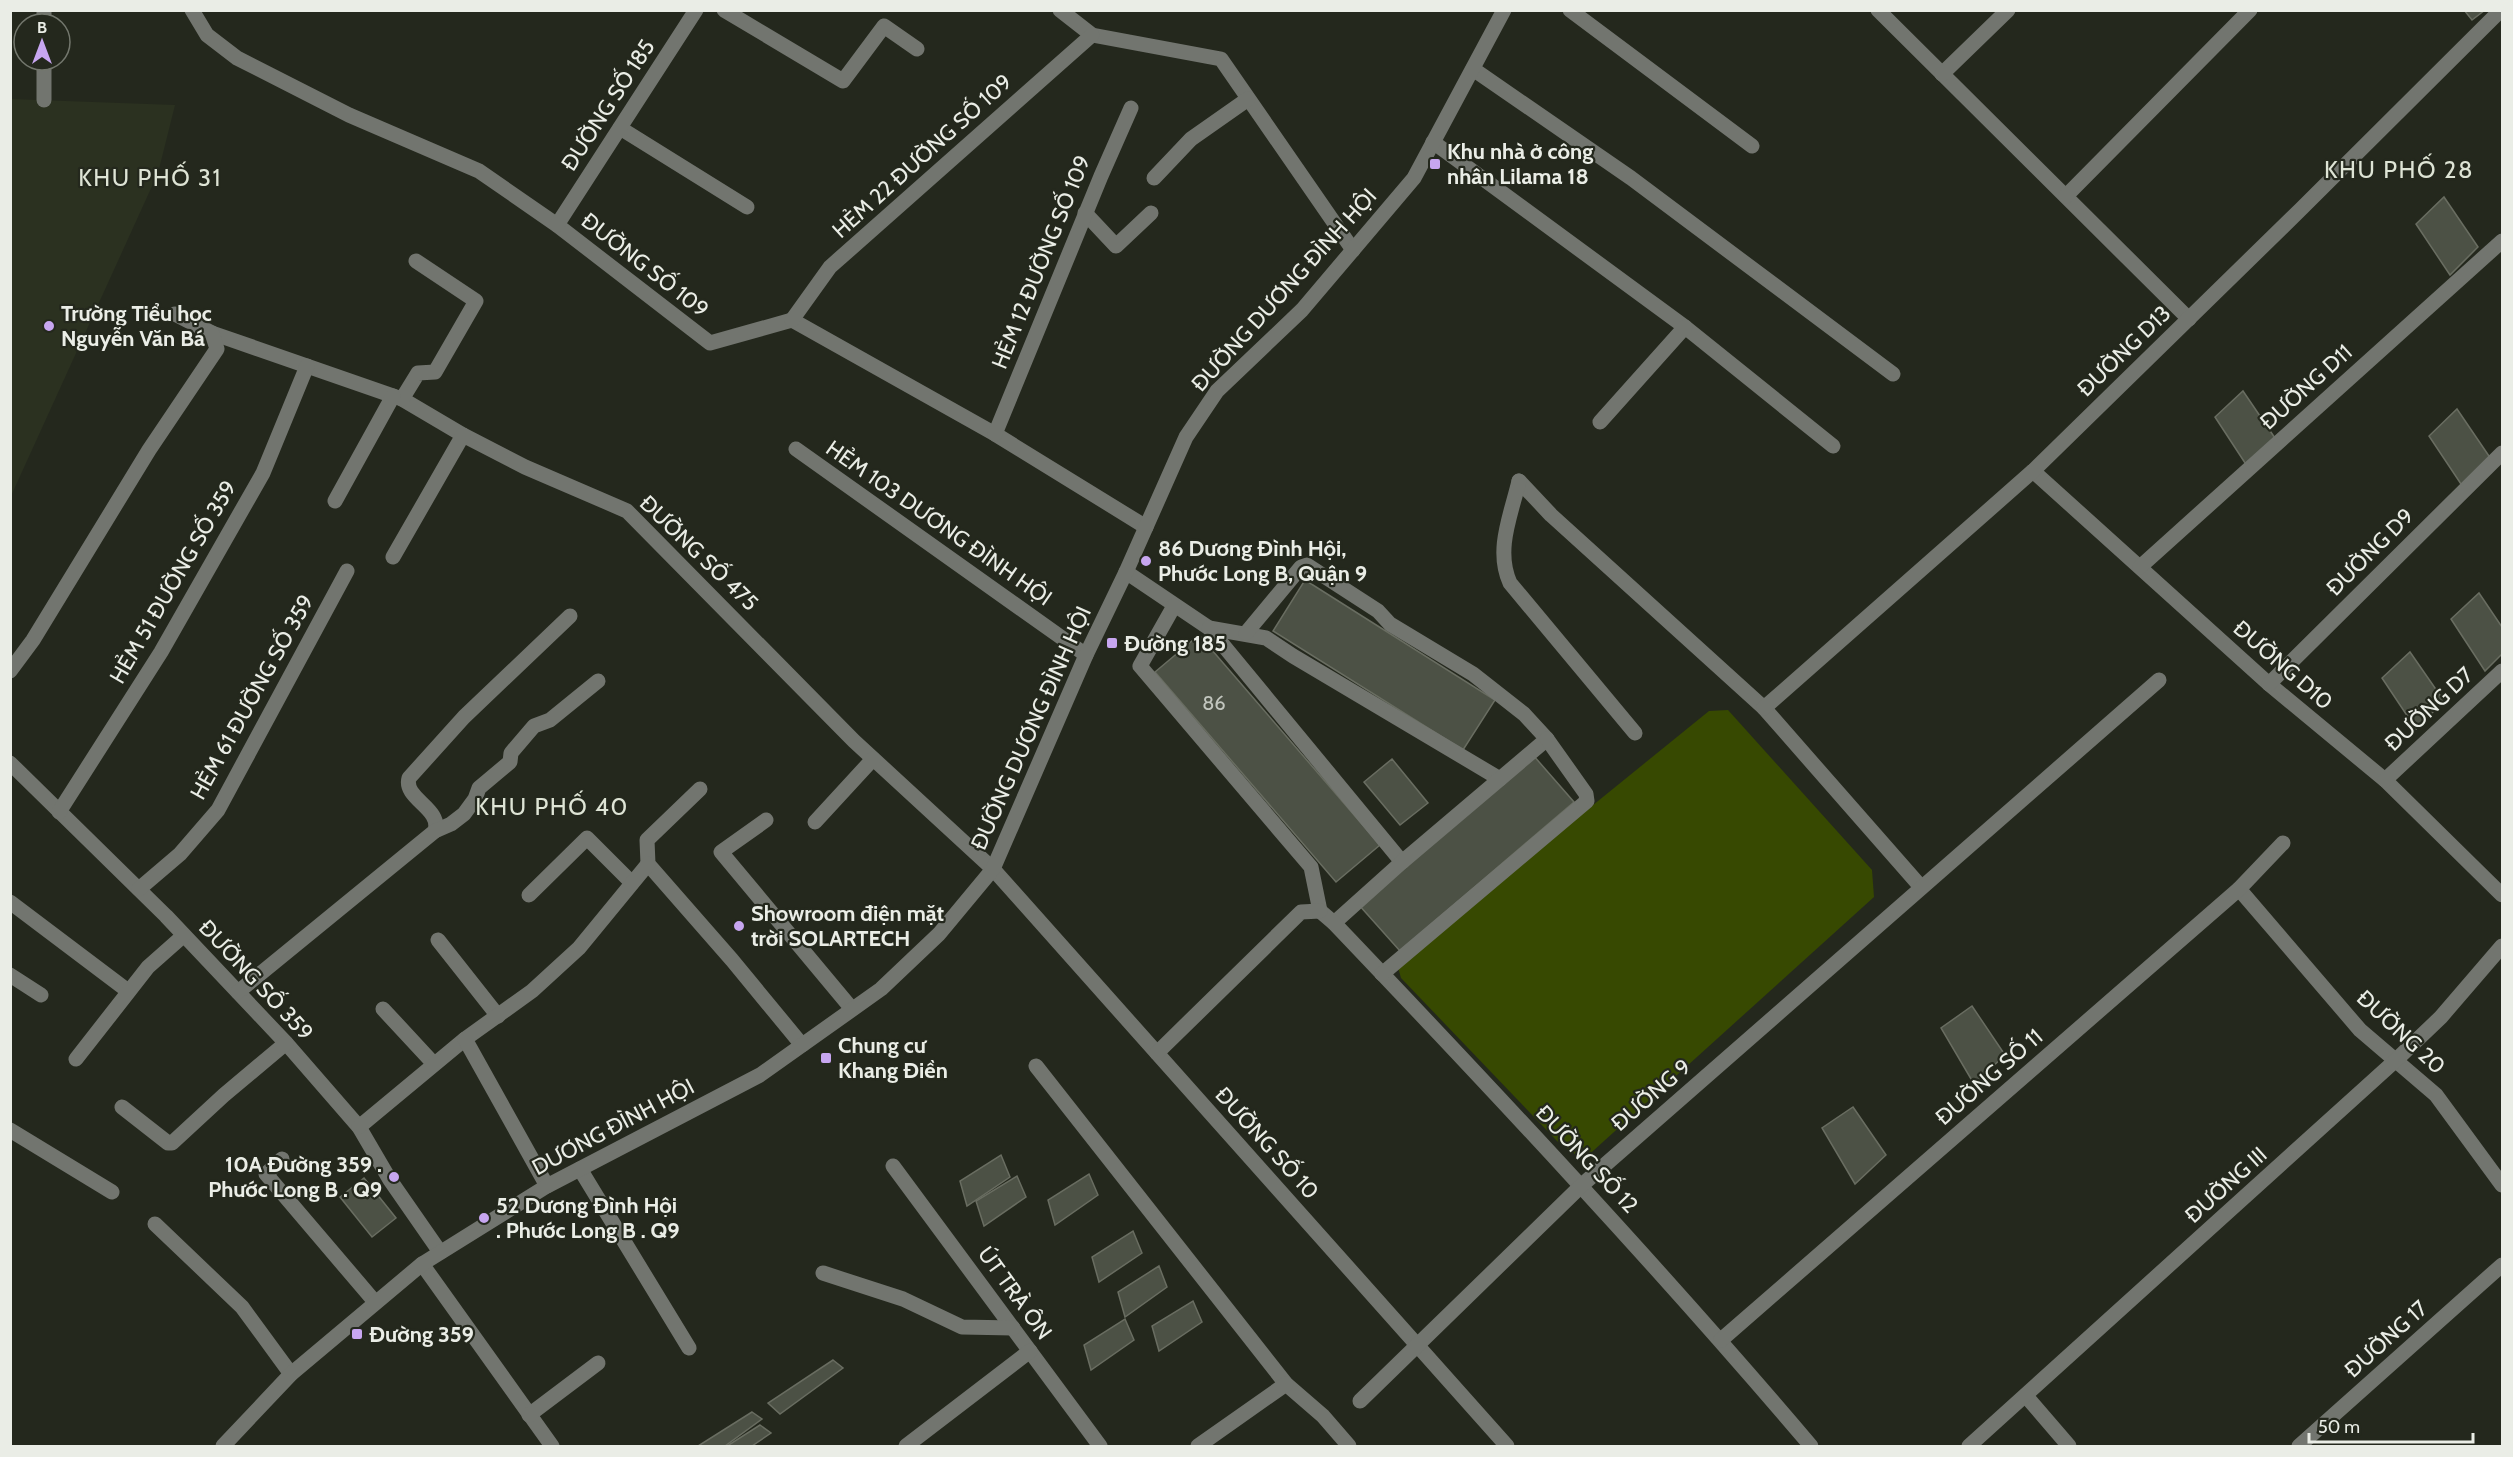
<svg xmlns="http://www.w3.org/2000/svg" width="2513" height="1457" font-family="Cabin,sans-serif">
  <style>
    .built { fill: #2b3120 }
    .green { fill: #374901 }
    .building { fill: #4c5145; stroke: #696d61; stroke-width: 1.5 }
    .lines { fill: none; stroke-linecap: round; stroke-linejoin: round }
    .minor { stroke: #72756f; stroke-width: 15 }
    .poi-dot { fill: #c7a6f0; stroke: #24281d; stroke-width: 2 }
    .labels { text-anchor: middle; dominant-baseline: central; stroke-width: 4.5; stroke-linejoin: round; paint-order: stroke }
    .number-label { font-size: 20px; fill: #c2c6be }
    .street-label { font-size: 22px; fill: #eaede6; stroke: #24281d }
    .poi-label { font-size: 22px; font-weight: bold; fill: #eaede6; stroke: #24281d; text-anchor: start }
    .neighbourhood-label { font-size: 24px; letter-spacing: 1.5px; fill: #dee4d5; stroke: #24281d }
  </style>
  <rect width="100%" height="100%" fill="#24281d"/>
  <path class="built" d="M11 99 175 105 158 173 11 496Z"/>
  <path class="green" d="M1728 710 1872 870 1874 897 1583 1160 1557 1141 1401 978 1397 964 1709 711Z"/>
  <g class="building">
    <path d="M2464 10H2485L2472 20Z"/>
    <path d="M2444 197 2478 247 2450 275 2416 224Z"/>
    <path d="M2243 391 2277 441 2249 469 2215 417Z"/>
    <path d="M2457 409 2491 459 2463 487 2429 436Z"/>
    <path d="M1305 580 1495 700 1463 750 1273 631Z"/>
    <path d="M2479 593 2502 627V654L2485 671 2451 619Z"/>
    <path d="M1199 635 1380 845 1336 882 1155 672Z"/>
    <path d="M2410 652 2444 701 2416 729 2382 678Z"/>
    <path d="M1533 755 1574 802 1400 951 1359 905Z"/>
    <path d="M1392 759 1428 803 1400 825 1364 782Z"/>
    <path d="M1972 1006 2005 1055 1974 1084 1941 1028Z"/>
    <path d="M1853 1107 1886 1155 1855 1184 1822 1128Z"/>
    <path d="M1001 1155 1010 1177 967 1206 960 1181Z"/>
    <path d="M1089 1174 1098 1195 1055 1225 1048 1200Z"/>
    <path d="M1017 1176 1026 1197 984 1226 976 1201Z"/>
    <path d="M364 1178 396 1218 372 1237 340 1197Z"/>
    <path d="M1133 1231 1142 1253 1099 1282 1092 1257Z"/>
    <path d="M1159 1266 1167 1287 1125 1317 1118 1292Z"/>
    <path d="M1193 1301 1202 1322 1159 1351 1152 1326Z"/>
    <path d="M1125 1319 1134 1340 1091 1370 1084 1345Z"/>
    <path d="M833 1360 843 1368 780 1414 768 1403Z"/>
    <path d="M752 1412 762 1419 725 1446H698Z"/>
    <path d="M760 1425 771 1433 752 1446H727Z"/>
  </g>
  <g class="lines">
    <g class="minor">
      <path d="M44 10V24"/>
      <path d="M192 10 207 35 237 58 349 115 479 171 557 225 710 343 792 320 995 434 1146 527"/>
      <path d="M724 10 843 81 884 26 917 49"/>
      <path d="M1060 10 1092 35 1221 59 1353 250"/>
      <path d="M1570 10 1752 146"/>
      <path d="M1878 10 2189 319"/>
      <path d="M44 60V100"/>
      <path d="M1473 69 1631 178 1893 374"/>
      <path d="M1942 74 2008 10"/>
      <path d="M620 128 747 207"/>
      <path d="M1433 142 1685 327 1833 446"/>
      <path d="M1154 178 1191 139 1248 99"/>
      <path d="M2066 196 2250 10"/>
      <path d="M1085 213 1116 246 1151 213"/>
      <path d="M557 225 696 10"/>
      <path d="M175 314 212 333 402 399 463 435 525 467 627 511 854 741 993 869 1507 1446"/>
      <path d="M792 320 830 267 1092 35"/>
      <path d="M402 399 418 373 435 372 476 301 416 261"/>
      <path d="M1600 422 1685 327"/>
      <path d="M995 434 1101 176 1131 108"/>
      <path d="M796 449 1086 655"/>
      <path d="M2033 471 2269 684 2385 780 2502 895"/>
      <path d="M1519 481 1551 515 1764 708 1921 887"/>
      <path d="M1519 481C1511 515 1495 550 1510 583L1635 733"/>
      <path d="M335 501 393 396"/>
      <path d="M393 557 463 435"/>
      <path d="M2140 567 2502 241"/>
      <path d="M1126 572 1209 628 1402 862"/>
      <path d="M1174 606 1140 666 1311 867 1320 911"/>
      <path d="M1209 628 1266 638 1293 656 1500 779"/>
      <path d="M1246 633 1301 567 1307 565 1378 611 1390 624 1473 674 1524 714 1547 739 1402 862 1334 923"/>
      <path d="M10 671 33 640 149 450 217 349 212 333"/>
      <path d="M2269 684 2502 453"/>
      <path d="M1764 708 2033 471 2300 210 2501 10"/>
      <path d="M10 763 166 916 286 1043 359 1127 390 1180 440 1252"/>
      <path d="M2385 780 2502 671"/>
      <path d="M700 789 647 840 648 864 732 960 802 1045"/>
      <path d="M59 812 161 652 263 473 307 366"/>
      <path d="M766 820 721 852 852 1009"/>
      <path d="M815 822 873 759"/>
      <path d="M435 831C442 808 403 799 409 778L464 717 570 616"/>
      <path d="M139 889 180 854 218 810 347 571"/>
      <path d="M2239 889 2360 1030 2436 1095 2502 1185"/>
      <path d="M529 895 587 838 632 883"/>
      <path d="M10 902 128 991"/>
      <path d="M1320 911 1334 923C1497 1094 1658 1266 1811 1446"/>
      <path d="M438 940 498 1016"/>
      <path d="M1382 974 1587 801 1586 794 1547 739"/>
      <path d="M10 975 41 995"/>
      <path d="M238 992 435 831 451 824 464 814 475 799 479 788 510 762 511 753 534 726 550 720 598 681"/>
      <path d="M383 1009 434 1064"/>
      <path d="M1157 1053 1301 912 1320 911"/>
      <path d="M76 1059 148 967 183 936"/>
      <path d="M1036 1066 1286 1384 1323 1416 1349 1446"/>
      <path d="M122 1107 168 1143H172L224 1095 286 1043"/>
      <path d="M359 1127 465 1039"/>
      <path d="M10 1130 112 1192"/>
      <path d="M282 1159 266 1174 375 1302"/>
      <path d="M893 1166 1100 1446"/>
      <path d="M580 1169 689 1348"/>
      <path d="M547 1186 465 1039 532 991 579 948 648 864"/>
      <path d="M155 1224 242 1307 291 1374"/>
      <path d="M422 1264 552 1446"/>
      <path d="M823 1273 903 1299 962 1327 1013 1328"/>
      <path d="M1721 1340 2239 889 2283 843"/>
      <path d="M2026 1396 2069 1446"/>
      <path d="M1360 1401 1582 1185 2159 680"/>
      <path d="M529 1415 598 1363"/>
      <path d="M223 1446 291 1374 422 1264 547 1186 760 1075 881 989 939 934 993 869 1086 655 1126 572 1186 437 1217 391 1302 310 1414 178 1504 10"/>
      <path d="M906 1446 1030 1351"/>
      <path d="M1198 1446 1286 1384"/>
      <path d="M1969 1446 2396 1060 2441 1017 2502 946"/>
      <path d="M2299 1446 2502 1265"/>
    </g>
  </g>
  <g class="poi-dot">
    <rect x="1429" y="158" width="12" height="12" rx="3"/>
    <circle cx="49" cy="326" r="6"/>
    <circle cx="1146" cy="561" r="6"/>
    <rect x="1106" y="637" width="12" height="12" rx="3"/>
    <circle cx="739" cy="926" r="6"/>
    <rect x="820" y="1052" width="12" height="12" rx="3"/>
    <circle cx="394" cy="1177" r="6"/>
    <circle cx="484" cy="1218" r="6"/>
    <rect x="351" y="1328" width="12" height="12" rx="3"/>
  </g>
  <g class="labels">
    <g class="number-label">
      <text x="1214" y="703">86</text>
    </g>
    <g class="street-label">
      <text transform="translate(608 105) rotate(-57)">ĐƯỜNG SỐ 185</text>
      <text transform="translate(922 156) rotate(-42)">HẺM 22 ĐƯỜNG SỐ 109</text>
      <text transform="translate(1041 262) rotate(-68)">HẺM 12 ĐƯỜNG SỐ 109</text>
      <text transform="translate(645 265) rotate(38)">ĐƯỜNG SỐ 109</text>
      <text transform="translate(1284 290) rotate(-48)">ĐƯỜNG DƯƠNG ĐÌNH HỘI</text>
      <text transform="translate(2124 351) rotate(-44)">ĐƯỜNG D13</text>
      <text transform="translate(2306 387) rotate(-42)">ĐƯỜNG D11</text>
      <text transform="translate(939 523) rotate(35)">HẺM 103 DƯƠNG ĐÌNH HỘI</text>
      <text transform="translate(2370 552) rotate(-45)">ĐƯỜNG D9</text>
      <text transform="translate(699 553) rotate(44)">ĐƯỜNG SỐ 475</text>
      <text transform="translate(173 582) rotate(-60)">HẺM 51 ĐƯỜNG SỐ 359</text>
      <text transform="translate(2283 665) rotate(41)">ĐƯỜNG D10</text>
      <text transform="translate(252 697) rotate(-61)">HẺM 61 ĐƯỜNG SỐ 359</text>
      <text transform="translate(2429 709) rotate(-43)">ĐƯỜNG D7</text>
      <text transform="translate(1031 728) rotate(-66)">ĐƯỜNG DƯƠNG ĐÌNH HỘI</text>
      <text transform="translate(256 980) rotate(47)">ĐƯỜNG SỐ 359</text>
      <text transform="translate(2401 1032) rotate(43)">ĐƯỜNG 20</text>
      <text transform="translate(1989 1077) rotate(-41)">ĐƯỜNG SỐ 11</text>
      <text transform="translate(1651 1095) rotate(-41)">ĐƯỜNG 9</text>
      <text transform="translate(613 1127) rotate(-28)">DƯƠNG ĐÌNH HỘI</text>
      <text transform="translate(1267 1143) rotate(48)">ĐƯỜNG SỐ 10</text>
      <text transform="translate(1587 1159) rotate(47)">ĐƯỜNG SỐ 12</text>
      <text transform="translate(2226 1185) rotate(-42)">ĐƯỜNG III</text>
      <text transform="translate(1015 1293) rotate(54)">ÚT TRÀ ÔN</text>
      <text transform="translate(2386 1339) rotate(-42)">ĐƯỜNG 17</text>
    </g>
    <g class="poi-label">
      <text x="1447" y="151">Khu nhà ở công<tspan x="1447" dy="25">nhân Lilama 18</tspan></text>
      <text x="61" y="313">Trường Tiểu học<tspan x="61" dy="25">Nguyễn Văn Bá</tspan></text>
      <text x="1158" y="548">86 Dương Đình Hội,<tspan x="1158" dy="25">Phước Long B, Quận 9</tspan></text>
      <text x="1124" y="643">Đường 185</text>
      <text x="751" y="913">Showroom điện mặt<tspan x="751" dy="25">trời SOLARTECH</tspan></text>
      <text x="838" y="1045">Chung cư<tspan x="838" dy="25">Khang Điền</tspan></text>
      <text x="382" y="1164" text-anchor="end">10A Đường 359 .<tspan x="382" dy="25">Phước Long B . Q9</tspan></text>
      <text x="496" y="1205">52 Dương Đình Hội<tspan x="496" dy="25">. Phước Long B . Q9</tspan></text>
      <text x="369" y="1334">Đường 359</text>
    </g>
    <g class="neighbourhood-label">
      <text x="2399" y="169">KHU PHỐ 28</text>
      <text x="150" y="177">KHU PHỐ 31</text>
      <text x="552" y="806">KHU PHỐ 40</text>
    </g>
  </g>
  <rect width="2513" height="1457" fill="none" stroke="#eaede6" stroke-width="24"/>
  <g transform="translate(42 42)"><circle r="28" fill="#24281d" stroke="#73776d" stroke-width="1.5"/>
  <path d="M0-4.5L10 22L0 15L-10 22Z" fill="#c7a6f0"/>
  <text y="-9" font-size="16" font-weight="bold" text-anchor="middle" fill="#eaede6">B</text>
  </g>
  <path d="M2309 1433v9h164v-9" fill="none" stroke="#eaede6" stroke-width="3"/>
  <text x="2318" y="1433" font-size="18" fill="#eaede6" stroke="#24281d" stroke-width="4.5" paint-order="stroke">50 m</text>
</svg>
